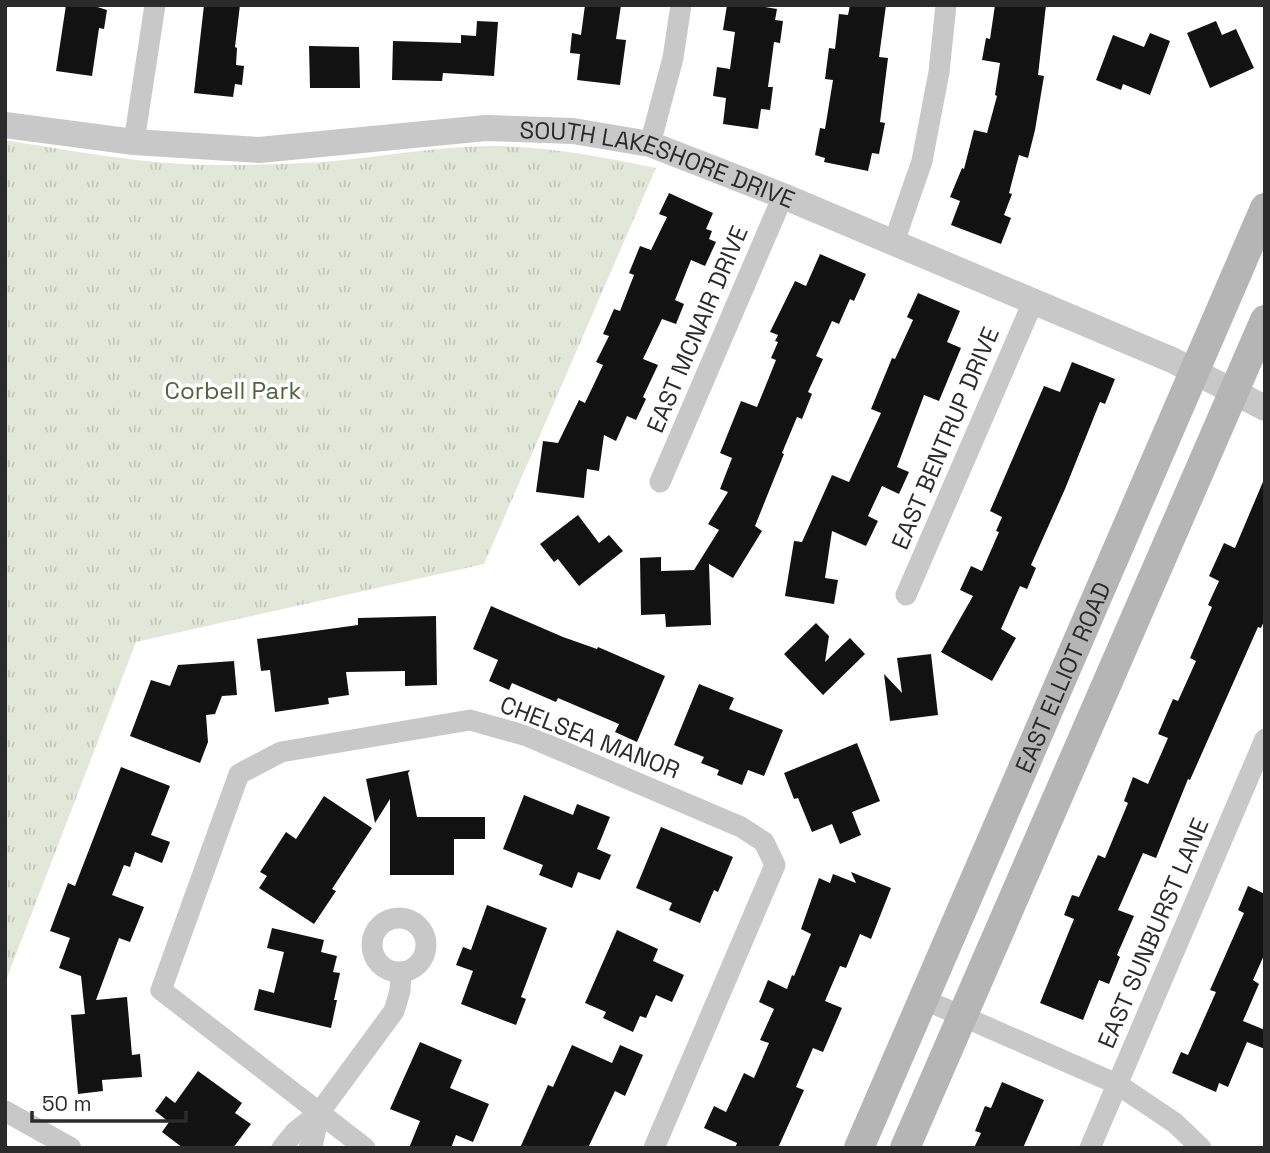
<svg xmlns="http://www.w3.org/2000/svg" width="1270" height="1153" font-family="'Space Grotesk',sans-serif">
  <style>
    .park { fill: url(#park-tufts) }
    .building { fill: #121212 }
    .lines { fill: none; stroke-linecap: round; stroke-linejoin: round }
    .minor { stroke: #c8c8c8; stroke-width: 21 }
    .tertiary { stroke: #c8c8c8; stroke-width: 26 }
    .secondary { stroke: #b5b5b5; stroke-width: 30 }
    .labels { text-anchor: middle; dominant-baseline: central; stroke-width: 7; stroke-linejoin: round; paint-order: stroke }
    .street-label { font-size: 24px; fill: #2b2b2b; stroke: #fff }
    .park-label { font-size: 24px; fill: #4f633c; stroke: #fff }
  </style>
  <defs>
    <pattern id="park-tufts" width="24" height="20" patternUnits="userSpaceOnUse" patternTransform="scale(1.75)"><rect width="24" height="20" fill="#e2e8d9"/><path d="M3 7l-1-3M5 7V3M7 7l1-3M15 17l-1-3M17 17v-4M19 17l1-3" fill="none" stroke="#c2c7ba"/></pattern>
  </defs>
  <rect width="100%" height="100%" fill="#fff"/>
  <path class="park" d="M5 140C79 152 152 166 227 165 263 165 299 164 334 161 385 156 436 147 488 146 546 146 600 156 656 168L484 564 136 642 5 983Z"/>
  <g class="building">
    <path d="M66 5H91L107 10 104 29 99 28 92 76 56 71Z"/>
    <path d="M204 5H240L235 47 237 48 236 65 244 66 242 85 235 84 233 97 194 93Z"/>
    <path d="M585 5H621L616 39 626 40 620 85 577 80 580 54 570 53 572 33 581 35Z"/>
    <path d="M727 5H753L777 9 775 20 783 21 780 43 774 42 768 87H773L770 110 761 109 758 129 723 124 726 98 713 96 717 67 730 69 735 32 723 30Z"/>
    <path d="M850 5H886L879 57 888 58 880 122 885 123 879 154 872 153 868 171 824 162 825 158 815 155 820 128 825 129 833 80 825 79 829 48 835 49 839 14 848 15Z"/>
    <path d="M995 5H1046L1038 75 1044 76 1035 130 1028 158 1019 155 1009 193 1012 194 1004 215 1011 218 1001 244 951 225 960 201 950 197 962 168 964 169 974 130 987 133 997 96 995 95 1000 63 982 60 986 38 990 39Z"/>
    <path d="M477 21 498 22 494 76 443 73 442 81 392 80 393 41 461 43V35L476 36Z"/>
    <path d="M1216 21 1222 35 1236 29 1254 68 1210 88 1187 33Z"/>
    <path d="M1150 33 1170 41 1150 95 1123 84 1121 90 1096 80 1113 35 1144 47Z"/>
    <path d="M309 46 359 47 360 88H310Z"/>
    <path d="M669 193 713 213 706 229 712 231 709 239 716 242 705 266 691 260 675 300 684 304 676 324 662 319 643 359 658 365 643 397 646 399 636 420 627 416 616 441 604 435 599 471 587 469 584 498 536 492 543 441 558 443 579 400 585 403 603 365 596 362 609 336 603 334 614 309 620 311 634 275 629 273 640 246 651 250 667 217 659 214Z"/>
    <path d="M820 254 866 274 854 301 850 299 839 324 832 321 816 356 823 359 808 392 812 394 802 419 797 417 782 453 784 454 755 526 762 531 733 578 709 564 711 625 666 627 665 614 641 615 640 558 661 557V571L694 570 719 530 708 524 728 492 720 489 732 458 720 453 741 401 757 407 776 360 771 358 778 342 775 341 778 335 770 332 795 281 806 286Z"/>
    <path d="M918 293 960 311 947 342 961 348 939 401 924 395 897 467 909 472 899 494 882 486 868 516 878 521 866 546 832 531 825 578 838 580 834 604 785 596 794 541 802 542 832 475 849 482 881 413 871 409 892 358 895 359 913 320 907 317Z"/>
    <path d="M1072 362 1115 379 1105 404 1100 402 1065 489 1031 565 1036 568 1027 589 1020 586 1001 629 1016 638 992 681 941 652 973 596 960 590 971 566 982 571 999 532 996 531 1002 517 990 511 1044 386 1060 392Z"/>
    <path d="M1265 477V619L1261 628 1258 627 1190 780 1188 779 1156 858 1143 853 1118 910 1134 916 1117 955 1120 957 1109 984 1099 980 1083 1020 1040 1003 1074 919 1064 915 1072 895 1079 897 1098 855 1105 858 1128 803 1124 801 1133 777 1148 784 1168 738 1158 734 1173 699 1178 701 1196 661 1190 658 1212 607 1208 605 1219 581 1209 576 1224 543 1235 548Z"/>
    <path d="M578 515 599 543 609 535 623 551 579 586 558 559 554 562 540 544Z"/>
    <path d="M491 606 563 637 597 649 598 647 665 676 637 742 615 732 619 724 558 698 556 702 512 683 509 690 489 681 498 660 473 649Z"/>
    <path d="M436 616 437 685 405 686V671L346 672 349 695 328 698 329 704 275 712 270 670 261 671 257 639 358 625V618Z"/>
    <path d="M816 623 829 636 825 662 850 638 865 654 823 695 784 654Z"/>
    <path d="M931 654 938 715 890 721 884 674 902 693 897 658Z"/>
    <path d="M234 661 237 695 222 696 215 714 206 715 208 742 200 763 130 736 151 680 170 686 178 665Z"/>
    <path d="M699 684 734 698 729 709 783 730 764 776 748 770 742 785 717 775 719 770 701 763 704 757 674 745Z"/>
    <path d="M857 743 880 801 852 812 861 835 840 844 832 824 812 832 798 798 794 799 784 773Z"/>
    <path d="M121 767 170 786 151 835 170 842 162 863 135 852 130 867 124 865 112 895 144 907 130 942 119 938 96 1000 127 997 132 1055 140 1054 142 1077 102 1080 103 1091 78 1094 71 1015 85 1014 81 976 59 968 70 938 50 931 68 883 75 886Z"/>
    <path d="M410 770 408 773 417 817H485V839H454V875H390V799L375 823 366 779Z"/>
    <path d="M524 795 573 815 577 804 610 817 597 849 611 855 600 880 578 872 572 888 539 875 543 865 503 849Z"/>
    <path d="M324 796 372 828 332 889 336 891 314 924 259 888 267 876 260 872 286 832 296 839Z"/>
    <path d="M661 827 733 857 718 892 714 890 700 923 669 910 672 903 636 888Z"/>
    <path d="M851 872 891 888 871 939 860 934 846 968 840 966 825 1001 842 1008 823 1052 813 1048 796 1087 804 1090 778 1148H735L737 1143 704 1128 714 1106 726 1112 744 1073 754 1078 769 1043 760 1040 774 1009 759 1002 768 980 787 989 792 975 794 976 811 934 801 929 819 878 830 883 833 874 856 883Z"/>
    <path d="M1248 886 1265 894V953L1253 980 1259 984 1243 1021 1265 1030V1049L1247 1042 1228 1087 1219 1083 1216 1092 1172 1073 1181 1052 1188 1055 1216 992 1210 990 1244 913 1238 910Z"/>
    <path d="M487 905 547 928 521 997 526 999 516 1025 461 1004 473 971 456 965 463 947 471 950Z"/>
    <path d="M272 928 324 940 321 952 337 956 333 972 340 973 334 1000H337L331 1028 254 1010 259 989 274 993 284 952 267 948Z"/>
    <path d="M617 930 658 949 653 961 684 975 672 1002 656 995 646 1018 640 1016 633 1032 603 1018 606 1012 585 1003Z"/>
    <path d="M420 1042 462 1060 450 1088 489 1104 473 1142 456 1135 451 1148H409L420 1121 390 1109Z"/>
    <path d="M572 1045 612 1063 620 1045 643 1055 625 1096 615 1091 588 1148H520L548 1085 553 1087Z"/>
    <path d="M198 1071 242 1103 235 1113 251 1124 233 1148H183L162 1132 169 1122 155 1111 166 1096 175 1103Z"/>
    <path d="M1002 1082 1044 1100 1023 1148H974L981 1133 975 1131 985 1106 991 1108Z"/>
  </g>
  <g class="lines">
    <g class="minor">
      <path d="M134 142 155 5"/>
      <path d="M650 144 673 58 681 5"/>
      <path d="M894 242 922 161 939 72 946 5"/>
      <path d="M660 482 783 196"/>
      <path d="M906 595 1033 302"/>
      <circle cx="399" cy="945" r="27"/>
      <path d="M923 999 1117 1084 1175 1123 1201 1148"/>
      <path d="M5 1111 71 1148"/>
      <path d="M282 1148 295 1132 319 1113 394 1011 400 991 401 973"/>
      <path d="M309 1148 313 1142 319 1113"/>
      <path d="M365 1148 161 990 239 774 281 752 470 720 527 736 741 827 764 842 775 865 654 1148"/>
      <path d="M1090 1148 1265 739"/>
    </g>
    <path class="tertiary" id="s1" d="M5 125 134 142 259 150 486 128 573 131 650 144 783 196 1172 360 1265 408"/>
    <g class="secondary">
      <path id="s2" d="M859 1148 1265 208"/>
      <path d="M905 1148 1265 320"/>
    </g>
  </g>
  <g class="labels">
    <g class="street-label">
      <text stroke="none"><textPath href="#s1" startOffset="660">SOUTH LAKESHORE DRIVE</textPath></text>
      <text transform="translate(697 329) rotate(-67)">EAST MCNAIR DRIVE</text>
      <text transform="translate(945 438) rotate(-67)">EAST BENTRUP DRIVE</text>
      <text stroke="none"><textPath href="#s2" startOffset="513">EAST ELLIOT ROAD</textPath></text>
      <text transform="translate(590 737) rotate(21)">CHELSEA MANOR</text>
      <text transform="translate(1153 933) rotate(-67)">EAST SUNBURST LANE</text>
    </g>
    <g class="park-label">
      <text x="233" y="390">Corbell Park</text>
    </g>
  </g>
  <rect width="1270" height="1153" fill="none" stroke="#2b2b2b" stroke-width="14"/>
  <path d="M32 1111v10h154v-10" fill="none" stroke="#2b2b2b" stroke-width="3.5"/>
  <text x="42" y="1111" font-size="21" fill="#2b2b2b" stroke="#ffffff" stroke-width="5" paint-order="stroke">50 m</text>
</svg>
